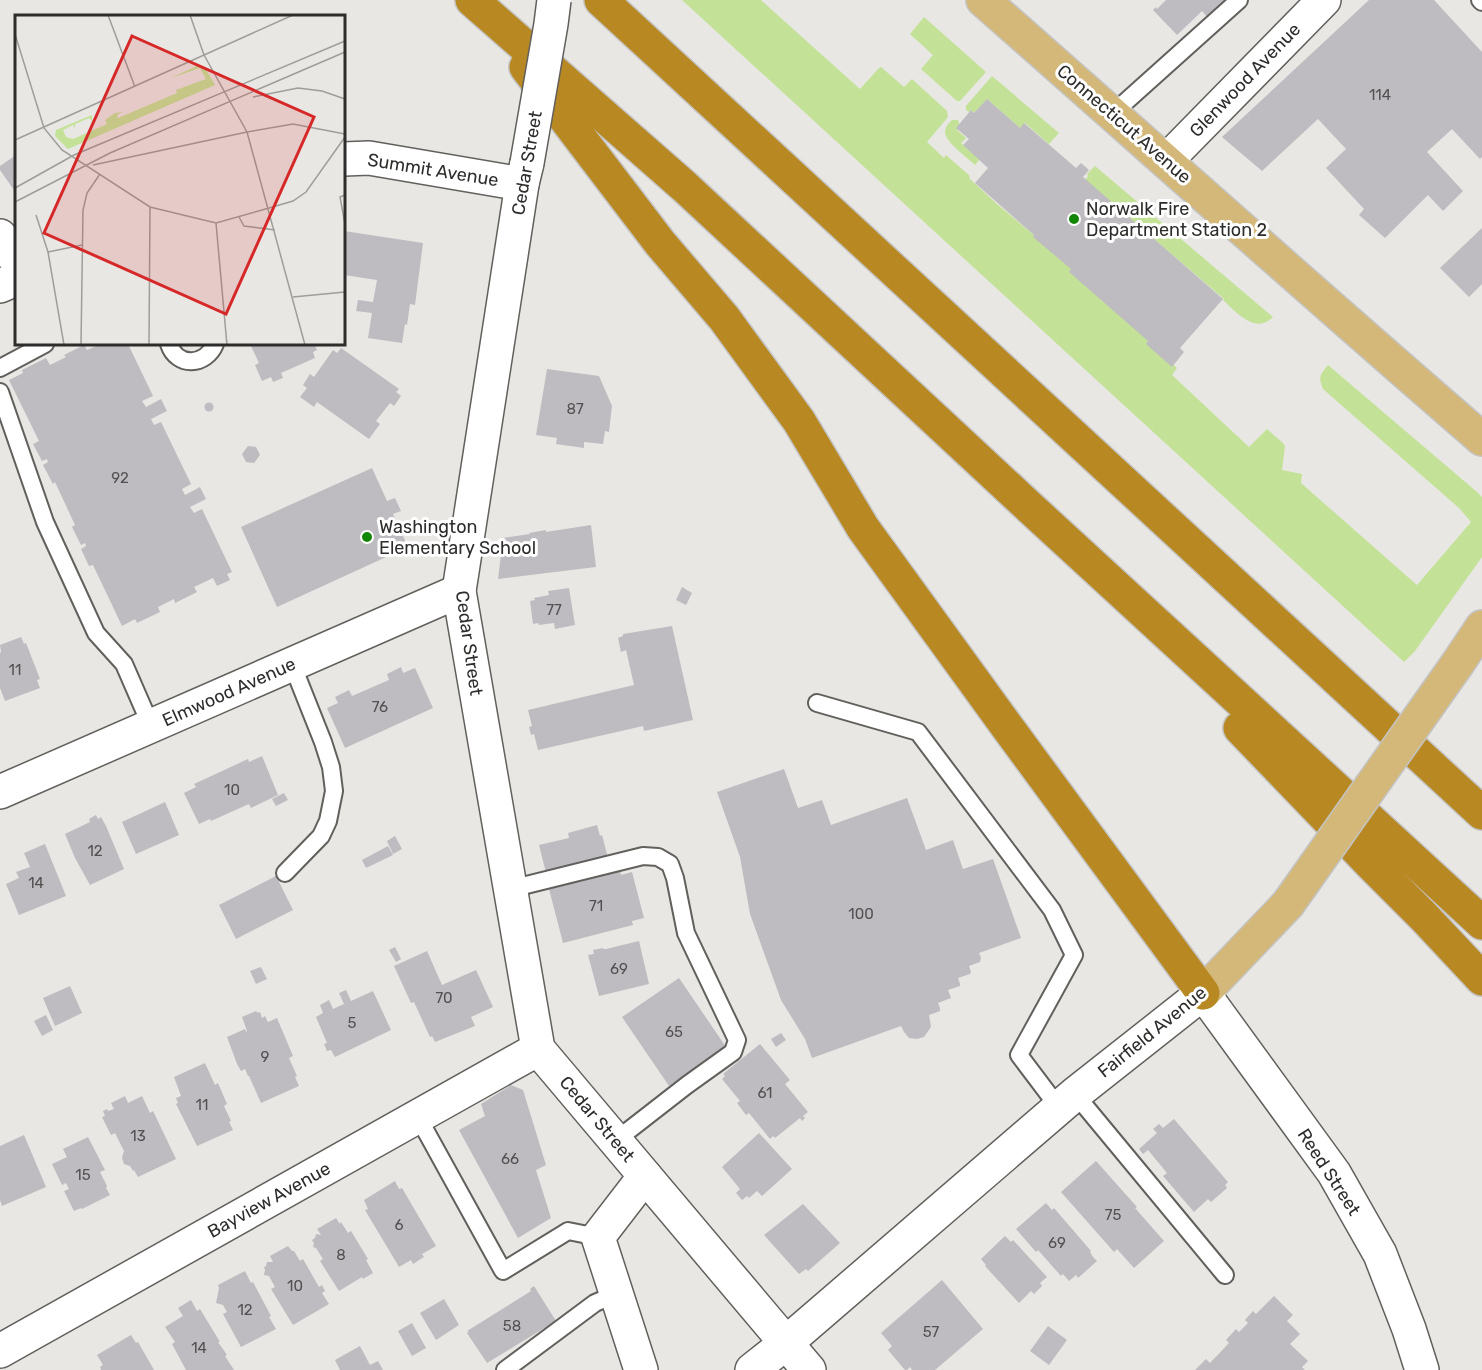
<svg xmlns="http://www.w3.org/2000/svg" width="1482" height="1370" font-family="Rubik,sans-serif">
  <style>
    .green { fill: #c3e297 }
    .building { fill: #bebcc0 }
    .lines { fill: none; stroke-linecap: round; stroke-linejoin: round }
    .lane-casing { stroke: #61605c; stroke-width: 20 }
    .street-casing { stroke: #61605c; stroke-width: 36 }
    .secondary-casing { stroke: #61605c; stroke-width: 36 }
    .primary-casing { stroke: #c4c4c4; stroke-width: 36 }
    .highway-casing { stroke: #c4c4c4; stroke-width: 36 }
    .lane { stroke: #fff; stroke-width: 16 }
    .street { stroke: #fff; stroke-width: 33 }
    .secondary { stroke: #fff; stroke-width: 33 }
    .primary { stroke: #d4b87a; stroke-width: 33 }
    .highway { stroke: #b88822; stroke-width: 33 }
    .street-bridge-casing { stroke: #61605c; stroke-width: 36; stroke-linecap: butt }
    .primary-bridge-casing { stroke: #c4c4c4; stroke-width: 36; stroke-linecap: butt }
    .street-bridge { stroke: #fff; stroke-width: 33 }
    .primary-bridge { stroke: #d4b87a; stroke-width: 33 }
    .poi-dot { fill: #128706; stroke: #fff; stroke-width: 2 }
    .labels { text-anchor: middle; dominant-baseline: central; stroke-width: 6; stroke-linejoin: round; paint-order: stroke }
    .number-label { font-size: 15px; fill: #525151 }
    .street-label { font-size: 18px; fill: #2e2d2c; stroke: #fff }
    .poi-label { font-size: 18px; fill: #2e2d2c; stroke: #fff; text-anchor: start }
    .inset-road { fill: none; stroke: #9e9d9a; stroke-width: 1.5 }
    .view { fill: #d62828; fill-opacity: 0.15; stroke: #d62828; stroke-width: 3 }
    .inset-edge { fill: none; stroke: #2e2d2c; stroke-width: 3 }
  </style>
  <rect width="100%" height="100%" fill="#e8e7e3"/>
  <g class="green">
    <path d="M682 0H761L860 89 879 68 881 67 904 87 912 79 947 111 948 117 927 142 944 158 946 155 970 176 969 178 997 204 1072 267 1070 271 1152 341 1150 344 1177 368 1172 375 1249 447 1267 429 1283 443 1285 446 1282 470 1302 474 1301 483 1417 585 1471 522 1459 508 1323 389C1318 377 1320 375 1328 365L1477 492 1482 497V557L1415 651 1404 662Z"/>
    <path d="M924 17 986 72 960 101H957L921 69 933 55 910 34Z"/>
    <path d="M992 76 1059 133 1049 144 1025 123 1020 128 987 99 974 113 971 110 969 112 966 110V106Z"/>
    <path d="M952 120H958L960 126 957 130 966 138 961 143 980 159 975 165C968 158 945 142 945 132 945 127 949 123 952 120Z"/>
    <path d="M1095 166 1273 317C1256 335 1236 312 1223 300L1224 299 1085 180 1088 176 1087 174Z"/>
  </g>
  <g class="building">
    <path d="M1166 0H1227L1208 18 1202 11 1177 35 1153 10 1156 7 1157 9Z"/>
    <path d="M1369 0H1434L1482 52V157L1480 159 1452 129 1427 152 1463 191 1443 211 1428 195 1385 238 1359 215 1364 209 1326 168 1346 149 1318 119 1262 171 1222 137Z"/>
    <path d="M987 99 1020 128 1024 123 1076 168 1081 163 1089 170 1083 177 1223 299 1180 348 1184 352 1172 367 1146 344 1148 341 1069 272 1071 269 1033 237 1034 235 975 183 988 168 963 145 969 139 956 128 971 110 974 113Z"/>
    <path d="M16 155V193L0 170V166Z"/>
    <path d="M1482 228V284L1469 297 1440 268Z"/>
    <path d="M344 231 423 243 415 305 410 304 407 325 405 324 402 343 368 338 372 313 356 311 358 300 373 302 377 280 344 275Z"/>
    <path d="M101 344H128L153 396 142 401 146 407 161 399 167 411 151 419 154 425 161 422 191 484 182 489 185 495 200 487 206 499 190 507 194 513 202 509 232 572 227 574 230 580 217 586 213 578 194 587 197 592 175 603 174 599 158 607 160 612 137 623 135 619 122 626 93 565 89 566 81 549 86 546 85 543 81 545 72 527 75 525 55 482 53 484 43 465 48 462 47 459 42 461 33 444 39 441 9 380 23 373 22 370 46 358 50 365 66 357 64 355 84 345 87 350Z"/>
    <path d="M250 344H314L317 350 313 352 315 358 281 373 283 378 273 382 271 377 262 381 255 365 259 363Z"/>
    <path d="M341 348 399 389 396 392 401 396 394 406 390 403 376 421 380 424 369 439 317 402 314 407 300 397 307 388 303 385 310 374 314 377 333 350 337 353Z"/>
    <path d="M547 369 599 376 612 406 609 432 605 431 603 444 584 442V448L556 444 557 438 536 435Z"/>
    <circle cx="209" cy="407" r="4.5"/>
    <path d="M248 446 256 447 260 455 254 463 246 462 242 454Z"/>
    <path d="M372 468 387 501 395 498 401 511 393 514 408 547 277 607 241 527Z"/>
    <path d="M591 525 596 567 498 579 503 538 530 534 529 533 546 530V532Z"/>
    <path d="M682 587 692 593 686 605 676 600Z"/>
    <path d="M569 588 575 625 555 629 554 623 539 625 538 623 533 624 530 601 535 600 534 598 549 595 548 591Z"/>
    <path d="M672 626 693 720 644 731 643 726 538 750 534 734 531 735 529 727 532 726 528 710 634 685 626 650 621 652 618 638 623 636V634Z"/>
    <path d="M21 637 24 644 26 643 40 679 37 680 40 688 5 701 0 688V653L1 652 0 645Z"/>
    <path d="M401 667 403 673 415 668 433 708 345 748 327 708 338 703 335 697 349 690 352 696 389 680 387 674Z"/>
    <path d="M262 756 278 795 251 808 249 804 211 821 210 819 199 824 184 793 196 787 194 784 248 759 249 762Z"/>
    <path d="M784 769 798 808 822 800 831 825 907 798 926 850 953 840 963 869 993 859 1021 938 979 953 981 958 980 962 969 966 971 972 970 974 958 978 960 984V986L948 990 951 998 938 1003 940 1008V1011L929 1015 931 1027 924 1037 917 1039 909 1038 904 1032 901 1026 812 1058 805 1039 781 1000 750 914 740 857 717 792Z"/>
    <path d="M284 793 288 800 276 806 272 799Z"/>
    <path d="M165 802 179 835 136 854 122 822Z"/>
    <path d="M96 815 98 819 101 817 106 826 124 869 90 885 75 858 65 834 90 822 89 819Z"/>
    <path d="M597 825 600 836 602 835 608 858 546 873 539 845 569 838 568 833Z"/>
    <path d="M395 836 402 849 393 854 387 841Z"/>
    <path d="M45 844 66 896 19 915 6 884 19 878 16 872 30 867 24 853Z"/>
    <path d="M388 846 393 855 366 868 362 860Z"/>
    <path d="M620 870 621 875 632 872 644 918 632 921 633 925 563 943 549 889Z"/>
    <path d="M276 876 293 910 236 939 219 905Z"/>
    <path d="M639 941 649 984 599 996 588 955 594 954 593 950 603 948V949H606Z"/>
    <path d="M395 947 401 959 396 962 389 950Z"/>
    <path d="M427 951 442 985 476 970 493 1007 471 1017 475 1026 435 1042 432 1036 430 1037 414 1002 411 1003 394 966Z"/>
    <path d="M261 967 267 979 256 984 250 971Z"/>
    <path d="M679 978 726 1047 669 1086 622 1017Z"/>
    <path d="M70 986 82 1013 55 1026 43 998Z"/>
    <path d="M346 990 351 1001 373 991 391 1030 335 1057 331 1050 327 1051 324 1044 327 1043 316 1017 323 1013 320 1005 329 1000 333 1009 344 1004 339 993Z"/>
    <path d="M256 1011 258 1013 260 1012 262 1018 265 1016 268 1022 277 1018 293 1056 289 1058 297 1076 295 1077 299 1086 261 1103 249 1076H248L245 1069 241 1071 237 1064 227 1037 245 1029 246 1032 247 1031 242 1017Z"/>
    <path d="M46 1015 53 1030 42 1036 34 1021Z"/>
    <path d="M781 1033 786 1040 776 1047 771 1039Z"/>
    <path d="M760 1044 790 1080 785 1084 808 1112 803 1116 805 1118 802 1121 800 1118 775 1138 773 1136 770 1139 749 1113 746 1115 737 1103 740 1101 722 1079 725 1076 723 1074Z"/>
    <path d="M205 1063 215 1085 218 1083 227 1104 224 1106 231 1121 229 1122 233 1130 197 1146 176 1104 178 1103 176 1098 181 1096 174 1077Z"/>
    <path d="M511 1085 523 1090 546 1165 536 1170 551 1218 518 1238 459 1130 485 1116 481 1104Z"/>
    <path d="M125 1096 128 1103 142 1096 150 1113 153 1111 176 1159 138 1177 134 1170 133 1171 130 1166 124 1164 122 1158 124 1151 115 1133 111 1135 102 1117 105 1116 103 1111 107 1109 108 1111 114 1109 111 1103Z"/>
    <path d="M1174 1119 1228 1182 1225 1185 1227 1188 1211 1202 1208 1199 1194 1212 1163 1176 1167 1173 1148 1150 1143 1154 1139 1149 1157 1133 1153 1129 1159 1124 1163 1128Z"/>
    <path d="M759 1133 792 1169 762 1196 757 1191 749 1198 747 1196 742 1200 736 1193 740 1189 722 1167Z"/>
    <path d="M24 1135 46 1187 2 1206 0 1200V1146Z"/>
    <path d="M88 1137 105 1170 100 1172 107 1186 106 1188 110 1195 82 1209 81 1208 74 1211 64 1191 69 1189 66 1183 62 1185 52 1164 67 1157 63 1149Z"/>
    <path d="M1096 1161 1137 1207 1135 1208 1164 1241 1134 1268 1117 1249 1114 1252 1061 1192Z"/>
    <path d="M395 1181 399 1189 402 1188 436 1246 422 1254 424 1257 413 1264 411 1260 399 1267 365 1210 368 1209 364 1200Z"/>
    <path d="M1046 1203 1052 1210 1054 1208 1091 1251 1090 1252 1093 1257 1097 1261 1078 1278 1076 1275 1069 1281 1063 1274 1061 1276 1038 1250 1036 1252 1016 1229Z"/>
    <path d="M803 1204 840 1243 808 1271 806 1269 799 1274 764 1235Z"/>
    <path d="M336 1218 340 1224 341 1222 348 1233 351 1231 368 1259 366 1260 373 1273 363 1279 362 1277 339 1291 320 1261 323 1259 316 1248 313 1247 314 1243 312 1240 315 1238 316 1234 321 1235 317 1229Z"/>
    <path d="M1005 1236 1011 1242 1013 1240 1047 1277 1040 1283 1042 1286 1034 1294 1031 1291 1019 1303 985 1266 986 1265 981 1259Z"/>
    <path d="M288 1246 292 1251H294L300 1261 303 1259 319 1287 322 1285 325 1291 322 1293 329 1304 293 1325 271 1289 275 1287 269 1276 264 1275 265 1270 264 1267 266 1266 267 1262H273L270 1256Z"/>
    <path d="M245 1271 251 1283 253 1282 271 1316 269 1317 276 1329 241 1347 223 1314 227 1312 223 1305 216 1303 219 1288 218 1285Z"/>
    <path d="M942 1280 983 1329 935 1370H912L910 1367 907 1370H905L888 1350 892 1346 881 1333Z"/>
    <path d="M534 1286 556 1321 487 1363 467 1333 469 1332 467 1331 531 1291 530 1289Z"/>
    <path d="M1274 1296 1293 1315 1287 1321 1300 1334 1290 1344 1308 1361 1302 1367 1305 1370H1195L1206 1359 1210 1363 1229 1343 1226 1340 1236 1329 1239 1332 1248 1323 1245 1320 1253 1311 1256 1314Z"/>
    <path d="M444 1299 459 1325 436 1340 420 1313Z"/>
    <path d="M191 1300 197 1311 200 1309 220 1342H218L227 1355 225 1356 234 1370H186L172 1344 175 1342 165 1327 183 1316 178 1308Z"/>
    <path d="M412 1323 426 1348 412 1356 398 1331Z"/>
    <path d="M1048 1326 1067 1340 1049 1365 1030 1351Z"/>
    <path d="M131 1335 136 1343 138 1342 154 1370H101L100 1367 103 1365 97 1355Z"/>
    <path d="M360 1346 370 1365 378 1361 383 1370H340L335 1360Z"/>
  </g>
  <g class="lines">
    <defs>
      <g id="lane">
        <path d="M1480 0 1482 2"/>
        <path d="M1112 114 1239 0"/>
        <path d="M169 344C177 368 206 366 215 344"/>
        <path d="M0 368 45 344"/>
        <path d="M0 392 45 522 96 633 124 664 151 726"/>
        <path d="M817 703 918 732 1052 910 1074 955 1019 1055 1059 1108"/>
        <path d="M285 873 321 836 328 821 334 791 331 767 323 742 292 664"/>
        <path d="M510 889 643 856 658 857 670 864 675 878 686 933 737 1040 733 1052 687 1085 615 1141"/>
        <path d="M1075 1094 1225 1275"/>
        <path d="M418 1117 503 1271 568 1231 598 1237"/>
        <path d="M505 1370 595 1303 602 1300 617 1296"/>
      </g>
      <g id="street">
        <path d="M344 159 369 158 522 184"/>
        <path d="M1166 161 1324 0"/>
        <path d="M527 163 522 184 459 591 538 1049 786 1343"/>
        <path d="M0 236 16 260"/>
        <path d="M0 286 16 279"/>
        <path d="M0 792 459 591"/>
        <path d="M1203 993 1334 1173 1380 1254 1409 1329 1422 1370"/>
        <path d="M0 1351 538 1049"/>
        <path d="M641 1370 598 1237 645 1176"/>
      </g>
      <g id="secondary">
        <path d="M786 1343 809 1370"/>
        <path d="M752 1370 786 1343 1075 1094 1203 993"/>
      </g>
      <g id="primary">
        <path d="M983 0C1149 146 1314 294 1482 439"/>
        <path d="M1458 663 1482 627"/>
        <path d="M1203 993 1288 904"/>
      </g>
      <g id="highway">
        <path d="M472 0 685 187 1025 503 1482 923"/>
        <path d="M601 0 1482 813"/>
        <path d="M526 67 660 243 724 318 799 421 863 528 1008 728 1203 993"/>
        <path d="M1240 728 1370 863 1424 917 1482 979"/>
      </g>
    </defs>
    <use href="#lane" class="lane-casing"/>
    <use href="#street" class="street-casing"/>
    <use href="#secondary" class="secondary-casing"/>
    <use href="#primary" class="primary-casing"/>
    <use href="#highway" class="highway-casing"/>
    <use href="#lane" class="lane"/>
    <use href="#street" class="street"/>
    <use href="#secondary" class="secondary"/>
    <use href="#primary" class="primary"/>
    <use href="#highway" class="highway"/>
    <defs>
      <path id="street-bridge" d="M527 163 551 24 554 0"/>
      <path id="primary-bridge" d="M1288 904 1458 663"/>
    </defs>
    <use href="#street-bridge" class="street-bridge-casing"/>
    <use href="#primary-bridge" class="primary-bridge-casing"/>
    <use href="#street-bridge" class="street-bridge"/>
    <use href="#primary-bridge" class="primary-bridge"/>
  </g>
  <g class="poi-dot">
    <circle cx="1074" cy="219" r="6"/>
    <circle cx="367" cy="537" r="6"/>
  </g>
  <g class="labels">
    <g class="number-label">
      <text x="1380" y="95">114</text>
      <text x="575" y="409">87</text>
      <text x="120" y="478">92</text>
      <text x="554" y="610">77</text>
      <text x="15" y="670">11</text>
      <text x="380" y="707">76</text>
      <text x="232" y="790">10</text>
      <text x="95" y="851">12</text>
      <text x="36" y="883">14</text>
      <text x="596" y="906">71</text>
      <text x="861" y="914">100</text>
      <text x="619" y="969">69</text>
      <text x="444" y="998">70</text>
      <text x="352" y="1023">5</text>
      <text x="674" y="1032">65</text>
      <text x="265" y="1057">9</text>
      <text x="765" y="1093">61</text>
      <text x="202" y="1105">11</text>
      <text x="138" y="1136">13</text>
      <text x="510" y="1159">66</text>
      <text x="83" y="1175">15</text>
      <text x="1113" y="1215">75</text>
      <text x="399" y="1225">6</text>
      <text x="1057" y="1243">69</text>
      <text x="341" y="1255">8</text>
      <text x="295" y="1286">10</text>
      <text x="245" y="1310">12</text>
      <text x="512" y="1326">58</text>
      <text x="931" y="1332">57</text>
      <text x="199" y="1348">14</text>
    </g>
    <g class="street-label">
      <text transform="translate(1245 80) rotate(-46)">Glenwood Avenue</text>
      <text transform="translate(1124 124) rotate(41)">Connecticut Avenue</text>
      <text transform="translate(527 163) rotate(-80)">Cedar Street</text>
      <text transform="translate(433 170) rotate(9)">Summit Avenue</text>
      <text transform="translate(469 643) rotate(82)">Cedar Street</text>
      <text transform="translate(229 692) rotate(-24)">Elmwood Avenue</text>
      <text transform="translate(1152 1032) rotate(-39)">Fairfield Avenue</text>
      <text transform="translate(597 1119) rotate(50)">Cedar Street</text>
      <text transform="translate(1329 1172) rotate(57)">Reed Street</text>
      <text transform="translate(269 1200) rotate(-29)">Bayview Avenue</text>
    </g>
    <g class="poi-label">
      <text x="1086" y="209">Norwalk Fire<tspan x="1086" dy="21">Department Station 2</tspan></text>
      <text x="379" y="527">Washington<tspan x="379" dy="21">Elementary School</tspan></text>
    </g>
  </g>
  <g transform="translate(15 15)">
    <rect width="330" height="330" fill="#e8e7e3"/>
    <path d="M184 50 189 51 200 70 53 134 40 121 41 115 77 100V106L74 103 60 109V113L58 110 48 115 51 122 58 124 92 109 90 105 100 98 108 97 102 100 103 103 162 78 161 75 191 64 185 53 156 63Z" fill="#c3e297"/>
    <path class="inset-road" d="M93 0 120 72M175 0 189 40M0 19 29 113 47 135 135 192 201 208 254 193M189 40 232 117 290 330M238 82 283 73 307 76 330 84M232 117 278 109 330 119M0 125 278 0M78 150 232 117M0 173 59 140 330 26M330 180 325 182 330 209M0 187 95 138 330 37M254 193 278 186 291 177 330 122M21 200 33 237 49 330M224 202 229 211 260 215M201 208 212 330M33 237 67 230M278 282 330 277M66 330 68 195 72 178 85 159M134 330 135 192"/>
    <path class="view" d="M117 21 299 102 211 299 29 218Z"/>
    <rect width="330" height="330" class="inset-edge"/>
  </g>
</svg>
